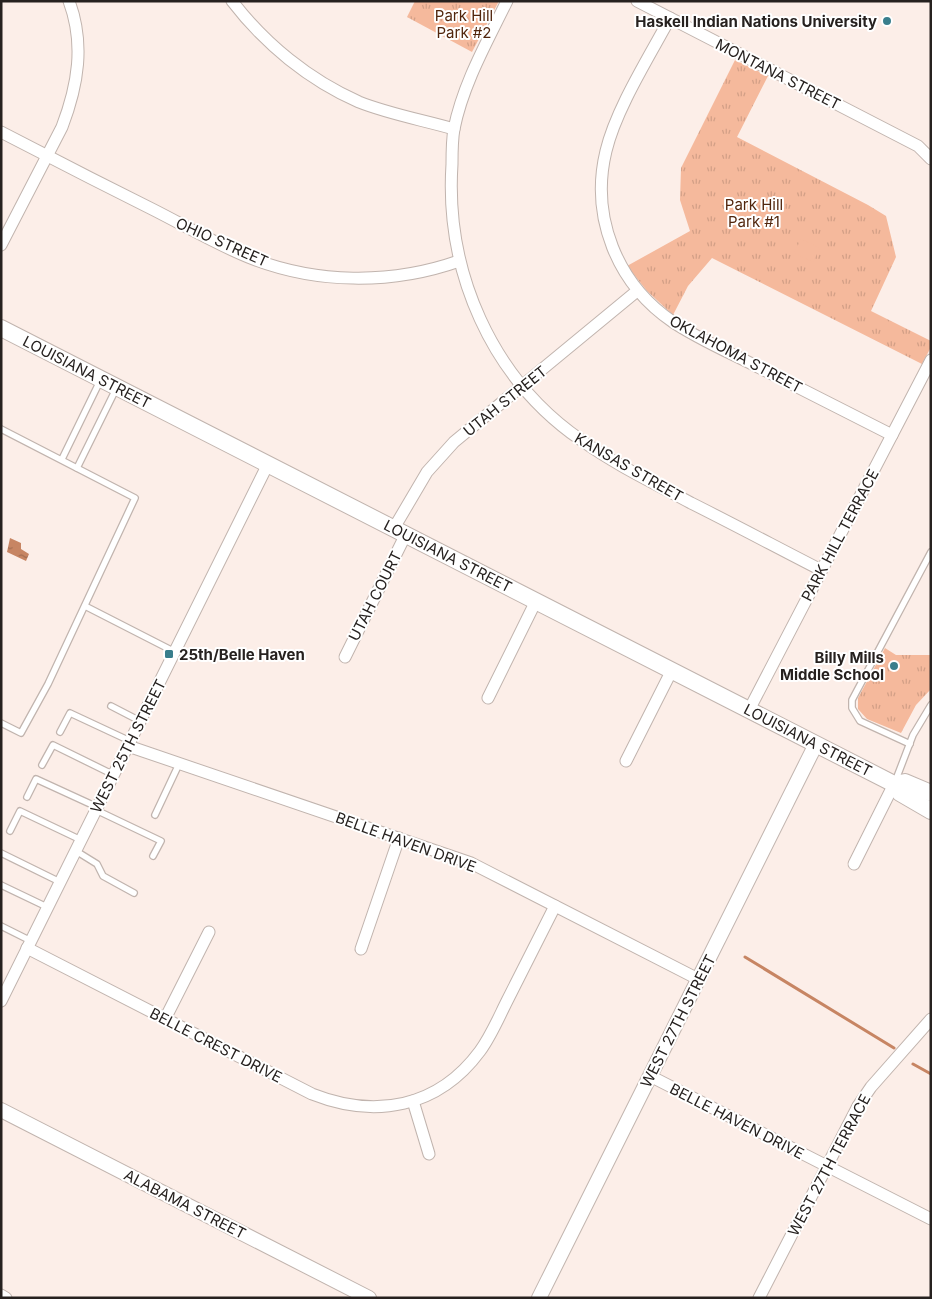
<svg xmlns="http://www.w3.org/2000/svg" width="932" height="1299" font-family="Inter,sans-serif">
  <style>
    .grass { fill: url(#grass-tufts) }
    .pitch { fill: #f5b99c }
    .water { fill: url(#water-ripples) }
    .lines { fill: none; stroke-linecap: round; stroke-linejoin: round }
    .stream { stroke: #c78563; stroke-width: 3 }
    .service-casing { stroke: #c1b4ae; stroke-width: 8 }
    .minor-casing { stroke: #c1b4ae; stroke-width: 13 }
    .tertiary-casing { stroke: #c1b4ae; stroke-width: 16 }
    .secondary-casing { stroke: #c1b4ae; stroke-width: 18 }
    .service { stroke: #fff; stroke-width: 5.5 }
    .minor { stroke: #fff; stroke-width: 11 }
    .tertiary { stroke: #fff; stroke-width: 14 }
    .secondary { stroke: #fff; stroke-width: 16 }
    .poi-dot { fill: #397e8c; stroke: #fff; stroke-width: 2 }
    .labels { text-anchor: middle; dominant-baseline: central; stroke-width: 4; stroke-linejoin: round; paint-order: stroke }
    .park-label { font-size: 15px; fill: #52260d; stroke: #fff }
    .poi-label { font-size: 15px; font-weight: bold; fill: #26211f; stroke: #fff; text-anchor: end }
    .street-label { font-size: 15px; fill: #26211f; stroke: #fff }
  </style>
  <defs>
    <pattern id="grass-tufts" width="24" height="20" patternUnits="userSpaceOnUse" patternTransform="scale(1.25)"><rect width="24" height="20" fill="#f5b99c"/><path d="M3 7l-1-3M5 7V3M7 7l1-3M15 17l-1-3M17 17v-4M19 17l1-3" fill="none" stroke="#d29f86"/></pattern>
    <pattern id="water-ripples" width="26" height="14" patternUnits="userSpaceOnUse" patternTransform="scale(1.25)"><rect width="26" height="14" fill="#c78563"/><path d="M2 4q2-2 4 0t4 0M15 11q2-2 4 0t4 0" fill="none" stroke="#a16c51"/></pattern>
  </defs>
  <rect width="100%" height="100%" fill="#fceee8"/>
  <g class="grass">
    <path d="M415 1H499L472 52 407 17Z"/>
    <path d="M735 60 768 76 737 137 868 205 886 216 896 257 871 311 931 341V347L922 364 712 258 688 286 673 315 647 291 627 266 690 231 680 200 681 168Z"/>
    <path d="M885 648 896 655H931V689L916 705 901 733 867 719 858 709V698Z"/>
  </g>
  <path class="pitch" d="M801 239 820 248 813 262 794 253Z"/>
  <path class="water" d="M10 538 21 543V549L29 554 26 561 7 552Z"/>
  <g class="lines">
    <g class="stream">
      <path d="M745 957 894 1048"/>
      <path d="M913 1064 931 1074"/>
    </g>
    <defs>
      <g id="service">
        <path d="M1 429 135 498 48 684 21 733 1 723"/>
        <path d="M62 459 100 381"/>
        <path d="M77 468 116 389"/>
        <path d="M85 606 175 652"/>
        <path d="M111 706 140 721"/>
        <path d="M60 732 70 713 130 741"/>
        <path d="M910 744 860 721 852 708V700L931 552"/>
        <path d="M42 765 53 745 114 775"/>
        <path d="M895 782 913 735 931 705"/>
        <path d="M27 797 36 779 97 807"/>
        <path d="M96 810 161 841 153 856"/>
        <path d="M155 815 179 764"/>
        <path d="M10 831 20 811 81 840"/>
        <path d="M76 851 97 864 103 876 134 893"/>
        <path d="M1 853 60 882"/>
        <path d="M1 885 47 907"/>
        <path d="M1 926 31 941"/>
      </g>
      <g id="minor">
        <path d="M232 1C265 44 309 80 359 102 389 114 423 120 454 129"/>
        <path d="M507 1C487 42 463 84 454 129 452 140 452 152 452 164 445 271 491 378 581 440 616 465 654 483 691 503 735 525 778 548 821 570"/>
        <path d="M637 1 918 146 931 159"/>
        <path d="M670 18C649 57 616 109 606 151 590 217 617 284 673 322 700 340 731 353 760 368 804 390 848 413 892 435"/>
        <path d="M1 132C51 158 100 183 150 208 182 224 214 243 248 257 315 284 391 285 459 261"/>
        <path d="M1 245 62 127C78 85 85 44 69 1"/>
        <path d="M394 528 427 472 454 442 637 291"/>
        <path d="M345 657 406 534"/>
        <path d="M488 698 536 601"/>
        <path d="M749 710 931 360"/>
        <path d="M128 746 471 863 698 979"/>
        <path d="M626 761 672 670"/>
        <path d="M854 864 894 784"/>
        <path d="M27 948 312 1094C375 1119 438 1108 480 1051 491 1036 499 1017 507 1001 523 969 539 938 555 906"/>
        <path d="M361 949 399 838"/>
        <path d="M1 1001 268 464"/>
        <path d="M165 1019 209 932"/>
        <path d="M650 1076 931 1219"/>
        <path d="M413 1101 429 1154"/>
        <path d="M1 1295 6 1298"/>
        <path d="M759 1298 858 1106 871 1087 931 1019"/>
      </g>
      <g id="tertiary">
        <path d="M1 1110 369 1298"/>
        <path d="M539 1298 816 744"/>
      </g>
      <g id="secondary">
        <path d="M1 328 894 784 900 793 931 811"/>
        <path d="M894 784 905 782 931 793"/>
      </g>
    </defs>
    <use href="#service" class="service-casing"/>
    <use href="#minor" class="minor-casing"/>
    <use href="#tertiary" class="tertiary-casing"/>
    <use href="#secondary" class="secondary-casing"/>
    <use href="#service" class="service"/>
    <use href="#minor" class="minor"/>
    <use href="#tertiary" class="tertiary"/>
    <use href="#secondary" class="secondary"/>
  </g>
  <g class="poi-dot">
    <circle cx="887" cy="21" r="5"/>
    <rect x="164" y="649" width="10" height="10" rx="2.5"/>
    <circle cx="894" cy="666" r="5"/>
  </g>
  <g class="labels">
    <g class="park-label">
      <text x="464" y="15">Park Hill<tspan x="464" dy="17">Park #2</tspan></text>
      <text x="754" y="204">Park Hill<tspan x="754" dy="17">Park #1</tspan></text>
    </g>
    <g class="poi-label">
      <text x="877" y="21">Haskell Indian Nations University</text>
      <text x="179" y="654" text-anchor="start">25th/Belle Haven</text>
      <text x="884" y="657">Billy Mills<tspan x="884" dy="17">Middle School</tspan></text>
    </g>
    <g class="street-label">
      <text transform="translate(778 74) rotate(27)">MONTANA STREET</text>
      <text transform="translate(222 242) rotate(24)">OHIO STREET</text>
      <text transform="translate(736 354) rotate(28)">OKLAHOMA STREET</text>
      <text transform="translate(87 372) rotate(27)">LOUISIANA STREET</text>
      <text transform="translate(505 401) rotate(-39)">UTAH STREET</text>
      <text transform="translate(629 467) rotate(30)">KANSAS STREET</text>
      <text transform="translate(840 535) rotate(-62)">PARK HILL TERRACE</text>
      <text transform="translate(448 556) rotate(27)">LOUISIANA STREET</text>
      <text transform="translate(375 596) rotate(-63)">UTAH COURT</text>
      <text transform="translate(808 740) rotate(27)">LOUISIANA STREET</text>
      <text transform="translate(128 746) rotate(-63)">WEST 25TH STREET</text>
      <text transform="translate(406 842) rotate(20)">BELLE HAVEN DRIVE</text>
      <text transform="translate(678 1021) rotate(-63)">WEST 27TH STREET</text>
      <text transform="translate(216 1045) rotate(27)">BELLE CREST DRIVE</text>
      <text transform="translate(737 1121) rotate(27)">BELLE HAVEN DRIVE</text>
      <text transform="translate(829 1165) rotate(-62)">WEST 27TH TERRACE</text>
      <text transform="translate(185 1204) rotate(27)">ALABAMA STREET</text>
    </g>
  </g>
  <rect width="932" height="1299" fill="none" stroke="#26211f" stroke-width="5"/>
</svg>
